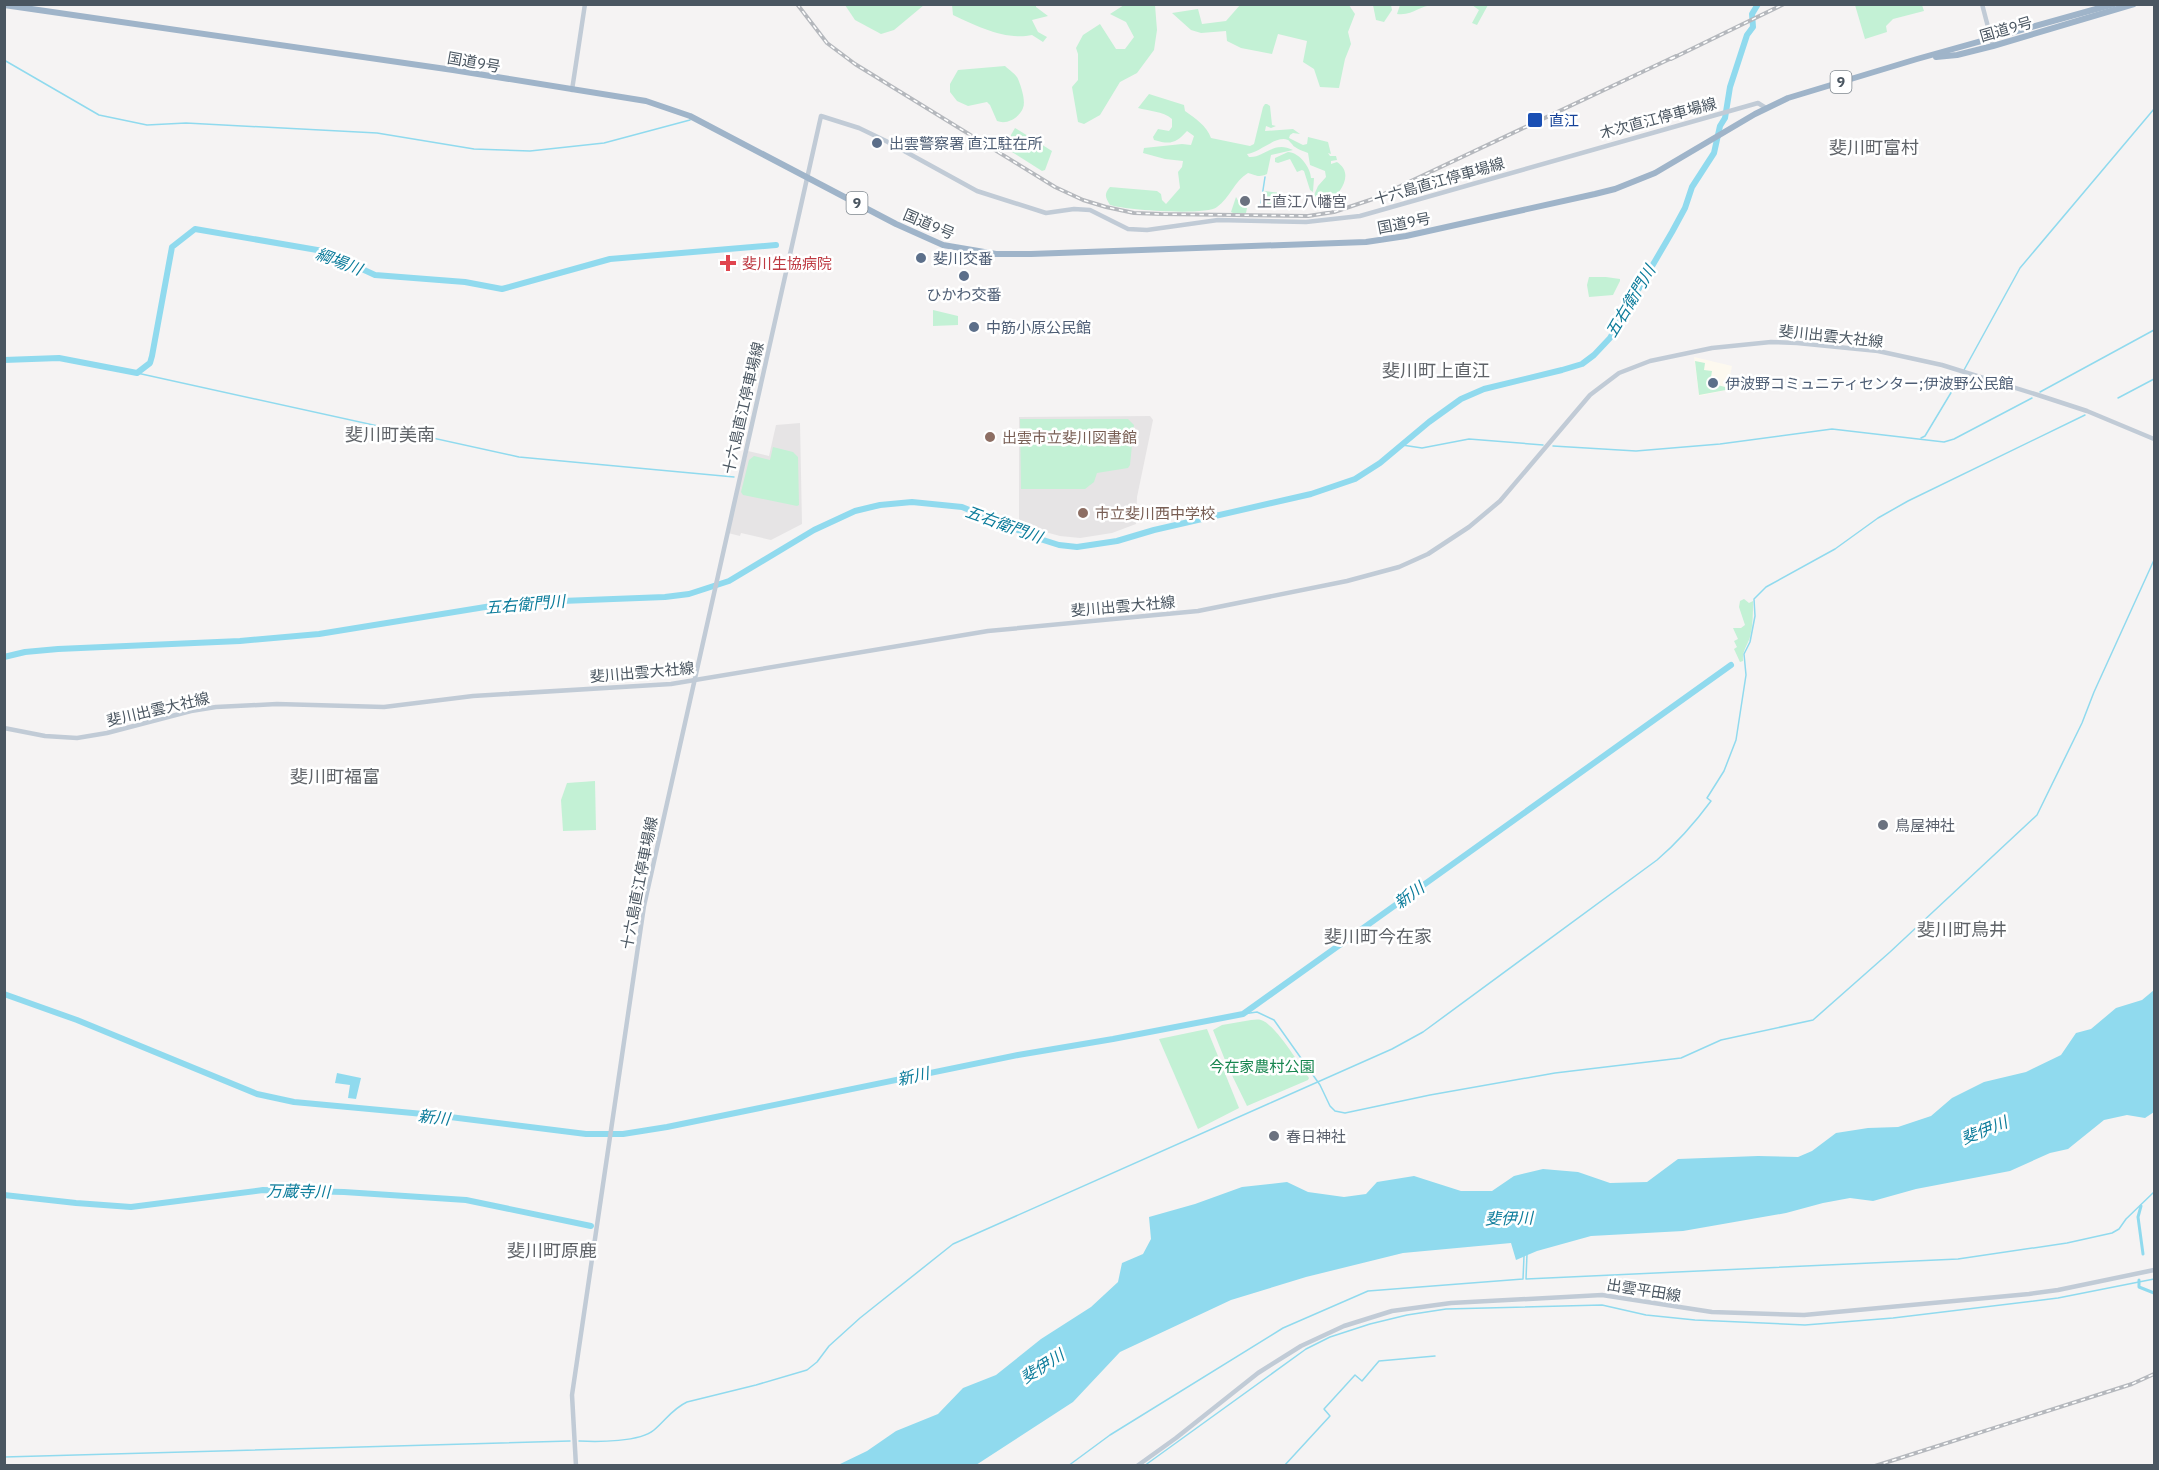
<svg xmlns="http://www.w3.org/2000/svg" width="2159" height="1470" font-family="'IBM Plex Sans','Noto Sans JP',sans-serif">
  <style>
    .commercial { fill: #fdf9ef }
    .education { fill: #e6e4e5 }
    .green { fill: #c3f1d5 }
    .water { fill: #90daee }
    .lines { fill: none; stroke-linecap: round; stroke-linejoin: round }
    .stream { stroke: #90daee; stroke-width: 1.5 }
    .canal { stroke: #90daee; stroke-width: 3 }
    .river { stroke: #90daee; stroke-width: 6 }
    .secondary { stroke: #c1cbd6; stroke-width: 4.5 }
    .trunk { stroke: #9fb4c9; stroke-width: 6 }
    .rail-casing { stroke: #b5b8bd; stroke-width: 4 }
    .rail { stroke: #fff; stroke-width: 1.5; stroke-dasharray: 4.5; stroke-linecap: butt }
    .transit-dot { fill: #1a4fb4; stroke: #fff; stroke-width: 2 }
    .service-dot { fill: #5c6f8a; stroke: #fff; stroke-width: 2 }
    .worship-dot { fill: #6b7280; stroke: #fff; stroke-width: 2 }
    .health-dot { fill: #e0444e; stroke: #fff; stroke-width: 2 }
    .education-dot { fill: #8d6e63; stroke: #fff; stroke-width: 2 }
    .labels { text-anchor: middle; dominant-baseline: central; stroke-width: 5; stroke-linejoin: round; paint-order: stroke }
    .shield { fill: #fff; stroke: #808990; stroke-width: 1.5 }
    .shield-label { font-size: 14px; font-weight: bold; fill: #4a5661 }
    .street-label { font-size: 15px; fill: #4a5661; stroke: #fff }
    .transit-label { font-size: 15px; fill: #164399; stroke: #fff; text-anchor: start }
    .service-label { font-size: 15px; fill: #4e5e75; stroke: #fff; text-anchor: start }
    .worship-label { font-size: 15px; fill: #5b616d; stroke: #fff; text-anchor: start }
    .health-label { font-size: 15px; fill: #be3a42; stroke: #fff; text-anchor: start }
    .education-label { font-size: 15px; fill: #785e54; stroke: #fff; text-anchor: start }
    .park-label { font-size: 15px; fill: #17864f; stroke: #fff }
    .water-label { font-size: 16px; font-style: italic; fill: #0c7c9b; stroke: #fff }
    .quarter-label { font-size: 18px; fill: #5f6368; stroke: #fff }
  </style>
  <rect width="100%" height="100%" fill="#f5f3f3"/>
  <path class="commercial" d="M1694 357 1732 366 1727 390 1699 396Z"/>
  <g class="education">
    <path d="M1150 416 1153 420 1137 497 1136 524 1112 533 1080 538 1060 536 1038 530 1019 520V417Z"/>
    <path d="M800 423 802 524 771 540 741 533 740 536 728 533 748 451 769 456 776 425Z"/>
  </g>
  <g class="green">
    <path d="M845 5H924L894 30 881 34 855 20Z"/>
    <path d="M952 5H1036V7L1048 16 1032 20 1038 32 1047 37 1043 42 1032 35C1007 41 976 26 953 15Z"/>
    <path d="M1151 5H1155L1157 30 1154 50 1137 73 1120 82 1100 115 1084 124 1078 122 1072 87 1078 80V54L1076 48 1083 35 1100 24 1116 49H1125L1134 37 1126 22 1110 14 1124 5Z"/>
    <path d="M1240 5H1349L1355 14 1348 32 1351 44 1345 59 1339 88 1320 87 1314 69 1303 62 1307 41 1278 34 1272 54 1241 48 1227 41 1226 31 1201 33 1191 30 1172 13 1198 9 1202 24 1226 21Z"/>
    <path d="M1373 5H1391L1392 10 1384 22 1376 20Z"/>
    <path d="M1400 5V4L1434 5C1419 5 1414 16 1397 14Z"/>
    <path d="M1472 5H1488L1477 25 1472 23 1479 10Z"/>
    <path d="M1855 5H1922L1924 11 1893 19 1886 26 1887 32 1865 39Z"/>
    <path d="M1005 66C1009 70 1016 74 1018 79 1021 86 1026 101 1023 108 1019 118 1007 125 997 121L990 105 987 102 968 106 957 101 950 92V84L958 70Z"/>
    <path d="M1149 94 1184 105 1185 111C1195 118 1207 126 1211 138L1250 146 1254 144 1263 107 1265 104H1267L1270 106 1272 125 1276 126 1271 128 1266 126 1265 131 1293 129 1300 134 1293 133 1290 135 1289 138 1303 145 1307 144 1308 137 1328 142 1331 154 1328 153 1330 156H1336L1337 160 1331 161V164L1325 166 1337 162C1355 174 1340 193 1329 203L1317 198 1314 195 1318 186 1326 177 1325 171 1310 165 1308 153C1304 151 1299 150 1295 147 1293 146 1290 141 1288 140 1276 135 1259 153 1247 154L1249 157C1265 158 1273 140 1293 150L1271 155 1267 174C1258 178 1256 175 1248 173 1234 181 1230 198 1217 207 1206 216 1125 210 1110 205 1105 197 1104 194 1110 187L1157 191 1161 194 1162 200 1166 204 1180 188 1178 172 1182 167 1183 161 1165 159 1143 153 1144 148 1182 144 1191 145 1194 136 1187 131C1176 143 1171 145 1154 140L1153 137 1158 129 1169 131 1172 127V119C1163 111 1148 111 1138 108Z"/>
    <path d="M1015 128 1052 151 1045 170 1042 171 1004 147Z"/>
    <path d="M1288 152C1299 152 1311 168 1311 178H1314L1313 192 1310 190 1304 171 1302 170 1297 172 1290 159 1278 163 1275 162V158Z"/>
    <path d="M1265 191 1281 193V203L1288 206V210L1263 204V193Z"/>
    <path d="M1236 197 1241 206 1247 208 1246 213 1235 214 1231 212Z"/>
    <path d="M1589 277H1606L1620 279V281L1613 295 1589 297 1587 285Z"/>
    <path d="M933 310 958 316V325L933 326Z"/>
    <path d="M1695 361 1705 363 1704 370 1712 371 1710 383 1725 387 1726 390 1699 395Z"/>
    <path d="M1020 419H1128L1134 425 1130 465 1128 468 1097 473 1094 482 1085 489H1021Z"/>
    <path d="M773 447 793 452 798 457 799 505 797 506 743 495 741 492 749 460 754 456 770 460Z"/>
    <path d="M1744 599 1749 603 1753 601C1753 613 1753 625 1750 637 1747 646 1742 651 1743 661L1740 662 1734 649 1737 647 1734 641 1738 639 1733 628H1741L1745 625 1739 607 1740 601Z"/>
    <path d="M595 781 596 830 563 831 561 800 567 783Z"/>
    <path d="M1251 1020C1254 1020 1257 1019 1261 1020 1274 1023 1300 1065 1309 1078L1308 1080 1247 1106 1227 1065 1213 1030 1222 1025Z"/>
    <path d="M1207 1029 1239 1108 1198 1129 1159 1039Z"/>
  </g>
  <g class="water">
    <path d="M2154 990V1112L2145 1118 2127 1115 2104 1120 2068 1149 2050 1153 2010 1171 1916 1189 1873 1201 1850 1198 1823 1203 1786 1213 1683 1231 1591 1236 1537 1251 1516 1260 1511 1243 1403 1253 1306 1277 1231 1300 1120 1352 1073 1402 976 1465H838L867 1451 896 1431 938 1414 963 1388 996 1375 1041 1339 1091 1307 1118 1282 1122 1263 1143 1254 1151 1239 1149 1217 1195 1204 1242 1187 1287 1182 1308 1192 1344 1197 1366 1194 1377 1182 1414 1176 1461 1191H1492L1514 1176 1543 1169 1578 1172 1610 1183 1647 1182 1678 1159 1758 1156 1798 1157 1812 1151 1836 1133 1868 1128 1898 1127 1931 1116 1952 1098 1984 1082 2026 1072 2061 1055 2076 1033 2091 1029 2116 1008 2142 1000Z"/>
    <path d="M337 1073 361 1078 356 1099 348 1098 350 1085 335 1083Z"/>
  </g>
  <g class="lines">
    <g class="stream">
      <path d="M4 60 99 115 147 125 186 123 377 133 474 149 530 151 604 143 690 120"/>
      <path d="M1278 196 1279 207 1288 209"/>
      <path d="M1261 203 1265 177"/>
      <path d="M1964 370 2020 268 2154 109"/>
      <path d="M137 373 519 457 734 477"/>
      <path d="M2040 392 2154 330"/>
      <path d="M2118 398 2154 379"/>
      <path d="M1921 438 1925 436 1961 376"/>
      <path d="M1402 445 1422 448 1469 439 1543 445"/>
      <path d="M1553 446 1636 451 1720 444 1832 429 1944 442 1954 439 2032 398"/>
      <path d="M1243 1014 1257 1012 1274 1020 1320 1085 1330 1106 1335 1111 1345 1113 1430 1095 1555 1073 1681 1058 1721 1040 1813 1020 1890 952 2037 815 2082 723 2094 692 2154 560"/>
      <path d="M1527 1254 1526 1279 1958 1259 2067 1243 2112 1233 2119 1229 2126 1219 2154 1192"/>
      <path d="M579 1441C598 1442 640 1442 654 1430 666 1420 672 1409 687 1402L756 1385 807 1370 817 1362 829 1346 860 1318 953 1244 1268 1104 1392 1049 1423 1032 1657 860C1678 842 1694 824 1711 801L1707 798 1724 771 1736 740 1746 675 1744 654 1750 642 1755 616 1754 599 1766 587 1835 549 1878 518 1908 501 2085 415"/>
      <path d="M4 1457 570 1441"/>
      <path d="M1068 1466 1110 1435 1283 1328 1368 1291 1523 1279 1524 1256"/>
      <path d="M1144 1466 1306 1349 1330 1337 1370 1324 1407 1315 1446 1309 1602 1305 1646 1315 1695 1320 1805 1325 1893 1318 2058 1298 2154 1279"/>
      <path d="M1284 1466 1330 1416 1324 1409 1355 1375 1362 1381 1379 1361 1435 1356"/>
    </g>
    <g class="canal">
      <path d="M2141 1206 2138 1217 2143 1254"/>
      <path d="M2139 1280V1287L2154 1293"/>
    </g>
    <g class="river">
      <path d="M4 360 59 358 137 373 150 363 152 356 172 247 195 229 323 251 375 275 465 282 502 289 610 259 776 245"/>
      <path d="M4 657 25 652 58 649 240 641 319 634 510 603 665 597 689 594 729 581 814 530 855 511 880 505 912 502 962 507 1040 539 1059 545 1077 547 1117 541 1154 530 1311 494 1355 479 1380 463 1429 422 1461 399 1484 389 1562 370 1582 364 1594 355 1610 338 1672 232 1685 208 1692 187 1714 153 1720 126 1725 118 1730 87 1747 35 1753 27 1752 14 1758 4"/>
      <path d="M4 994 77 1020 257 1094 294 1102 434 1115 586 1134H623L667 1127 1018 1055 1113 1039 1243 1014 1731 665"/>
      <path d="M4 1195 76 1203 131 1207 263 1190 344 1192 466 1200 591 1226"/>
    </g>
    <g class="secondary">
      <path d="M1982 4 1993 46"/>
      <path d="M572 90 585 4"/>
      <path d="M4 728 45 736 77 738 107 733 191 711 216 707 277 704 384 707 473 696 671 684 988 631 1198 611 1347 581 1399 567 1428 554 1469 527 1500 501 1590 395 1619 373 1650 361 1712 348 1771 342 1797 343 1878 351 1942 365 2038 395 2087 411 2154 439"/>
      <path d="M576 1466 572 1395 644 906 821 116 859 128 886 141 977 191 1046 213 1074 209 1090 210 1128 229 1147 230 1218 220 1306 222 1360 216 1758 103 1766 108"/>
      <path d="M1137 1466 1176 1438 1258 1373 1301 1346 1344 1326 1392 1311 1451 1303 1602 1295 1712 1312 1804 1315 2029 1294 2058 1290 2154 1270"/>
    </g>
    <g class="trunk">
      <path d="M4 5 453 70 646 101 690 116 896 224 943 245 996 254H1031L1366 242 1406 236 1595 194 1615 189 1655 173 1755 114 1788 98 1917 59 2114 4"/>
      <path d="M1936 57 1957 55 1993 46 2134 4"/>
    </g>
    <defs>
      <g id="rail">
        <path d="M797 4 827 43 855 64 1055 187 1083 200 1106 207 1134 213 1161 214 1308 216 1334 212 1373 199 1676 56"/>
        <path d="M1671 59 1784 4"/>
        <path d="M1875 1466 2132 1384 2154 1374"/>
      </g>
    </defs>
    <use href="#rail" class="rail-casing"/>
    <use href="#rail" class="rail"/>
  </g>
  <rect class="transit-dot" x="1527" y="112" width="16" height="16" rx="3"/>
  <g class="service-dot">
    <circle cx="877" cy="143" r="6"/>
    <circle cx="921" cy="258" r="6"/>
    <circle cx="964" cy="276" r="6"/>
    <circle cx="974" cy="327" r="6"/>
    <circle cx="1713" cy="383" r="6"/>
  </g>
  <g class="worship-dot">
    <circle cx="1245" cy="201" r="6"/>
    <circle cx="1883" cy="825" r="6"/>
    <circle cx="1274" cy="1136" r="6"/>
  </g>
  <path class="health-dot" d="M725 254h6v6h6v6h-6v6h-6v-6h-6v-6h6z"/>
  <g class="education-dot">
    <circle cx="990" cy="437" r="6"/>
    <circle cx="1083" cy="513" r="6"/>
  </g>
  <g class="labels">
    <g class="shield">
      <rect x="1830.5" y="71" width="21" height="22" rx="4.5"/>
      <rect x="846.5" y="192" width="21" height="22" rx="4.5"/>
    </g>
    <g class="shield-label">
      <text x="1841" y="82">9</text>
      <text x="857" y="203">9</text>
    </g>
    <g class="street-label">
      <text transform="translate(2006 29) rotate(-16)">国道9号</text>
      <text transform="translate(474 62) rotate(10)">国道9号</text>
      <text transform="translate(1658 118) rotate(-15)">木次直江停車場線</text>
      <text transform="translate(1439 181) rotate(-16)">十六島直江停車場線</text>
      <text transform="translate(1404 223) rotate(-11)">国道9号</text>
      <text transform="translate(929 224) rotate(23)">国道9号</text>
      <text transform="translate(1831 336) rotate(6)">斐川出雲大社線</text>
      <text transform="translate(743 408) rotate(-77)">十六島直江停車場線</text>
      <text transform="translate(1123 606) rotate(-5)">斐川出雲大社線</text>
      <text transform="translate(642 672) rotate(-5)">斐川出雲大社線</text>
      <text transform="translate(158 709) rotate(-13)">斐川出雲大社線</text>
      <text transform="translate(639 883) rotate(-79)">十六島直江停車場線</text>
      <text transform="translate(1644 1290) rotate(9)">出雲平田線</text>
    </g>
    <g class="transit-label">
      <text x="1549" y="120">直江</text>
    </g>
    <g class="service-label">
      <text x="889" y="143">出雲警察署 直江駐在所</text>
      <text x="933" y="258">斐川交番</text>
      <text x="964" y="294" text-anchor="middle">ひかわ交番</text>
      <text x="986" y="327">中筋小原公民館</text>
      <text x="1725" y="383">伊波野コミュニティセンター;伊波野公民館</text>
    </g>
    <g class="worship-label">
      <text x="1257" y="201">上直江八幡宮</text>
      <text x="1895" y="825">鳥屋神社</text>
      <text x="1286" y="1136">春日神社</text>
    </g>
    <g class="health-label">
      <text x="742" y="263">斐川生協病院</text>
    </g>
    <g class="education-label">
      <text x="1002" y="437">出雲市立斐川図書館</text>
      <text x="1095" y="513">市立斐川西中学校</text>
    </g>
    <g class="park-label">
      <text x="1262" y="1066">今在家農村公園</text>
    </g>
    <g class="water-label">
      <text transform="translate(339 261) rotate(21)">綱場川</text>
      <text transform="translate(1630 301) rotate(-59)">五右衛門川</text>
      <text transform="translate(1004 524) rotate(20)">五右衛門川</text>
      <text transform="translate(525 604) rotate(-5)">五右衛門川</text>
      <text transform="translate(1409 895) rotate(-36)">新川</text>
      <text transform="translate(913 1076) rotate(-12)">新川</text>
      <text transform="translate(434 1117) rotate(6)">新川</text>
      <text transform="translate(1984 1130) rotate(-22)">斐伊川</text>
      <text transform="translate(298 1191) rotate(1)">万蔵寺川</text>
      <text transform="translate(1509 1218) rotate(-1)">斐伊川</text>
      <text transform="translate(1042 1366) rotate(-33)">斐伊川</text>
    </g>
    <g class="quarter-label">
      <text x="1874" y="147">斐川町富村</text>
      <text x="1436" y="370">斐川町上直江</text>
      <text x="390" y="434">斐川町美南</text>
      <text x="335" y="776">斐川町福富</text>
      <text x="1962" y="929">斐川町鳥井</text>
      <text x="1378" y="936">斐川町今在家</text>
      <text x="552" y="1250">斐川町原鹿</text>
    </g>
  </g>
  <rect width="2159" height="1470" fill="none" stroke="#4a5661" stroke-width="12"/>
</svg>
